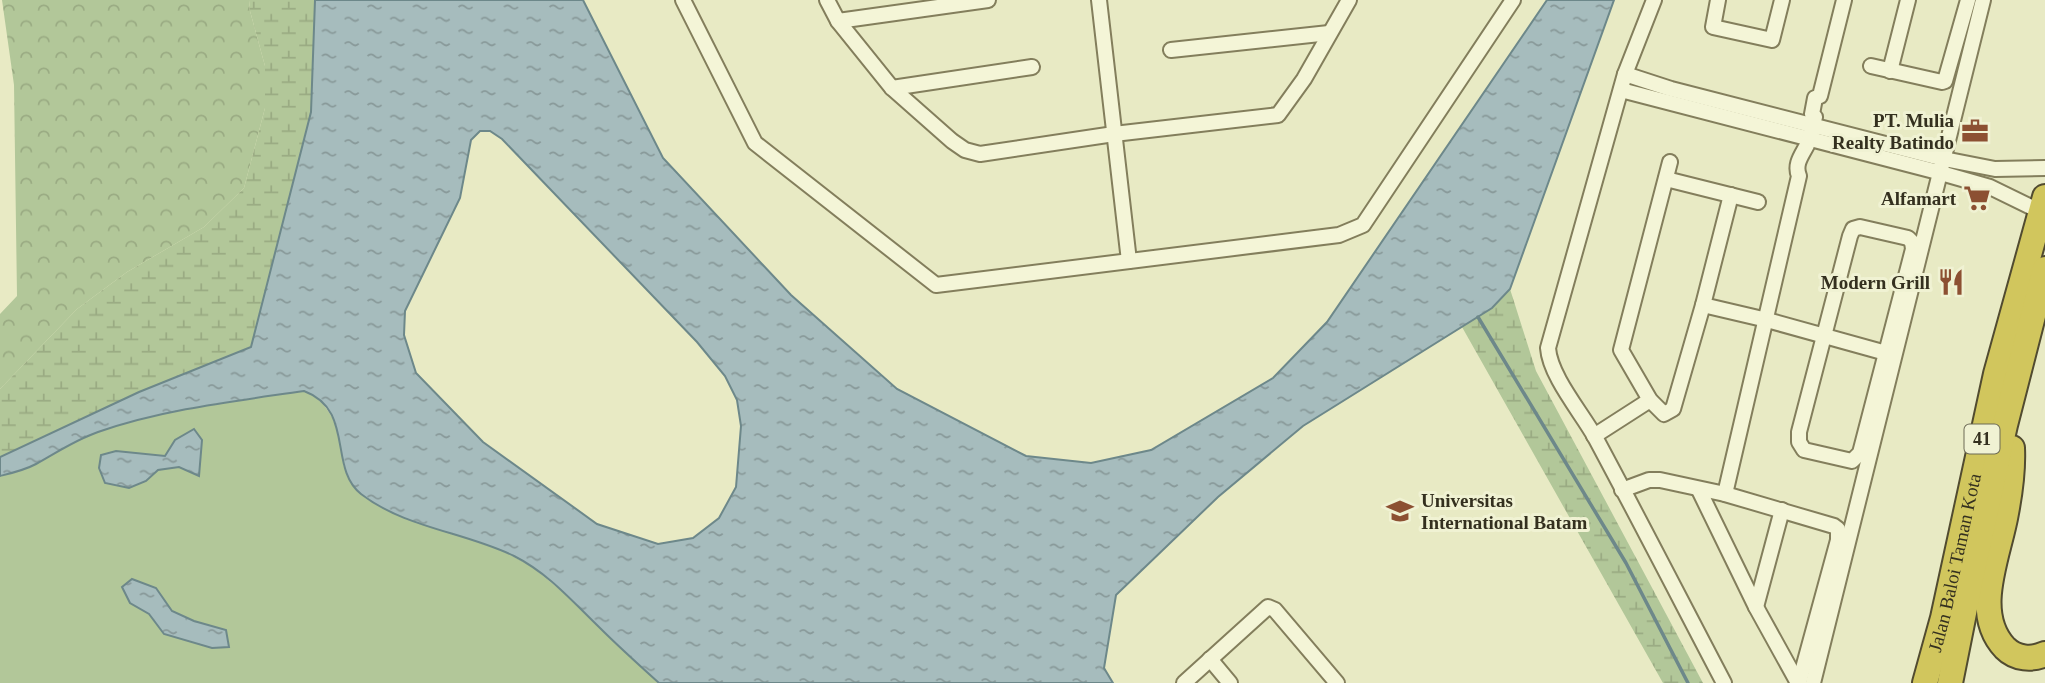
<svg xmlns="http://www.w3.org/2000/svg" width="2045" height="683" font-family="'Times New Roman',serif">
  <style>
    .green { fill: #b2c799 }
    .forest { fill: url(#forest-crowns) }
    .wetland { fill: url(#wetland-marsh) }
    .water { fill: url(#water-ripples); stroke: #6d888a; stroke-width: 2; fill-rule: evenodd }
    .lines { fill: none; stroke-linecap: round; stroke-linejoin: round }
    .stream { stroke: #6d888a; stroke-width: 3.5 }
    .street-casing { stroke: #837e5c; stroke-width: 18 }
    .highway-casing { stroke: #514b30; stroke-width: 28 }
    .street { stroke: #f4f5d7; stroke-width: 14 }
    .highway { stroke: #d1c65d; stroke-width: 24 }
    .labels { text-anchor: middle; dominant-baseline: central; stroke-width: 6; stroke-linejoin: round; paint-order: stroke }
    .shield { fill: #f0f2d3; stroke: #6c6a55; stroke-width: 2 }
    .shield-label { font-size: 18px; font-weight: bold; fill: #34301f }
    .poi-label { font-size: 19px; font-weight: bold; fill: #34301f; stroke: #f0f2d3; text-anchor: end }
    .street-label { font-size: 19px; fill: #34301f; stroke: #f0f2d3 }
  </style>
  <defs>
    <pattern id="forest-crowns" width="20" height="18" patternUnits="userSpaceOnUse" patternTransform="scale(1.75)"><rect width="20" height="18" fill="#b2c799"/><path d="M2 6a3 3 0 1 1 6 0M12 15a3 3 0 1 1 6 0" fill="none" stroke="#9aab83"/></pattern>
    <pattern id="wetland-marsh" width="20" height="14" patternUnits="userSpaceOnUse" patternTransform="scale(1.75)"><rect width="20" height="14" fill="#b2c799"/><path d="M1 5h8M5 5V1M11 12h8M15 12V8" fill="none" stroke="#9aab83"/></pattern>
    <pattern id="water-ripples" width="26" height="14" patternUnits="userSpaceOnUse" patternTransform="scale(1.75)"><rect width="26" height="14" fill="#a6bcbd"/><path d="M2 4q2-2 4 0t4 0M15 11q2-2 4 0t4 0" fill="none" stroke="#899"/></pattern>
  </defs>
  <rect width="100%" height="100%" fill="#e8eac4"/>
  <path class="green" d="M304 391C325 399 337 422 341 443 343 451 342 462 345 470 350 483 382 507 395 513L503 551 531 566 570 598 659 683H0V476C12 473 25 470 36 464 56 453 75 440 98 432 164 409 235 401 304 391Z"/>
  <path class="forest" d="M2 0H249L250 11 265 66V108L244 188 204 227 127 272 77 309 0 389V314L17 296 14 85Z"/>
  <g class="wetland">
    <path d="M249 0H315L311 112 251 347 139 392 0 457V389L77 309 127 272 204 227 244 188 265 108V66L250 11Z"/>
    <path d="M1510 289 1536 371 1703 683H1663L1462 327 1492 308Z"/>
  </g>
  <g class="water">
    <path d="M315 0H583L663 158 791 295 897 389 1026 456 1091 463 1151 450 1273 378 1327 322 1547 0H1614L1510 289 1492 308 1303 426 1218 497 1116 595 1104 668 1113 683H659C639 665 619 647 600 628 573 602 548 573 514 556 465 532 405 528 361 494 328 468 355 410 304 391 236 401 164 409 98 432 75 440 56 453 36 464 25 470 12 473 0 476V457L139 392 251 347 311 112ZM480 131H490L502 139 697 342 725 376 737 400 741 426 736 487 719 518 693 538 658 544 597 524 483 442 416 373 404 335 405 311 460 198 471 140Z"/>
    <path d="M194 429 202 440 199 476 179 467 158 470 146 481 129 488 105 483 99 468 101 455 116 451 165 456 175 440Z"/>
    <path d="M132 579 156 588 172 611 194 621 226 630 229 647 212 648 164 634 149 614 130 603 122 587Z"/>
  </g>
  <g class="lines">
    <path class="stream" d="M1478 317 1626 563 1688 683"/>
    <defs>
      <g id="street">
        <path d="M683 0 755 143 936 285 1339 235 1363 225 1513 0"/>
        <path d="M827 0 838 21 892 88 952 141 965 150 980 154 1114 134 1278 115 1304 79 1349 0"/>
        <path d="M1099 0 1129 261"/>
        <path d="M1654 0 1625 74 1548 348C1550 376 1581 412 1595 437 1639 519 1681 601 1724 683"/>
        <path d="M1718 0 1713 27 1772 40 1782 0"/>
        <path d="M838 21 988 0"/>
        <path d="M1171 50 1329 33"/>
        <path d="M1871 66 1942 82 1945 81 1968 0"/>
        <path d="M1890 71 1908 0"/>
        <path d="M1625 74 1671 89 1944 159 1995 169 2045 168"/>
        <path d="M892 88 1032 67"/>
        <path d="M1621 90 1934 171 1990 187 2041 212"/>
        <path d="M1670 162 1621 350 1650 400 1664 414 1673 409 1703 305 1731 195"/>
        <path d="M1666 179 1758 202"/>
        <path d="M1860 227 1908 238 1912 242 1913 249 1860 453 1852 461 1804 450 1799 442V432L1850 236 1853 229Z"/>
        <path d="M1703 305 1767 320 1886 353"/>
        <path d="M1594 436 1650 400"/>
        <path d="M1622 490 1649 480H1660L1725 494 1834 526 1838 529V540L1799 683"/>
        <path d="M1699 490 1756 607 1798 683"/>
        <path d="M1725 494 1799 176C1794 164 1802 155 1807 145 1811 136 1812 126 1815 117L1812 114 1815 98 1820 96 1844 0"/>
        <path d="M1756 607 1782 510"/>
        <path d="M1210 659 1230 683"/>
        <path d="M1184 683 1268 607 1275 610 1337 683"/>
        <path d="M1813 683 1983 0"/>
      </g>
      <g id="highway">
        <path d="M2012 448C2013 469 2010 492 2006 513 1999 555 1971 612 2005 648 2016 659 2032 660 2045 654"/>
        <path id="s1" d="M1925 683 1943 618 1996 374 2045 197"/>
        <path d="M1950 683 1971 578 2005 425 2045 269"/>
      </g>
    </defs>
    <use href="#street" class="street-casing"/>
    <use href="#highway" class="highway-casing"/>
    <use href="#street" class="street"/>
    <use href="#highway" class="highway"/>
  </g>
  <defs>
    <symbol id="office-bare" viewBox="-9 -9 18 18"><path d="M-6-3h4V-5.5h4V-3h4V5H-6ZM-1-4.5V-3h2v-1.5ZM-6 0V1H6V0Z" fill="#8c5032" stroke="#f0f2d3" stroke-width="2.5" paint-order="stroke"/></symbol>
    <symbol id="supermarket-bare" viewBox="-9 -9 18 18"><path d="M-6-5.5h2.5l.6 2H6L4.5 2H-2.5L-4.4-4H-6ZM-1.5 3.2a1.3 1.3 0 1 0 .1 0ZM3 3.2a1.3 1.3 0 1 0 .1 0Z" fill="#8c5032" stroke="#f0f2d3" stroke-width="2.5" paint-order="stroke"/></symbol>
    <symbol id="restaurant-bare" viewBox="-9 -9 18 18"><path d="M-5-6h1v4h1v-4h1v4h1v-4h1v5L-1.5 .5V6h-2V.5L-5-1ZM5-6V6H3V1.5H1.5Q1.5-4 5-6Z" fill="#8c5032" stroke="#f0f2d3" stroke-width="2.5" paint-order="stroke"/></symbol>
    <symbol id="university-bare" viewBox="-9 -9 18 18"><path d="M0-5L7-2L0 1L-7-2ZM-4 1L0 2.5L4 1V4Q0 6-4 4Z" fill="#8c5032" stroke="#f0f2d3" stroke-width="2.5" paint-order="stroke"/></symbol>
  </defs>
  <g fill-rule="evenodd">
    <use href="#office-bare" x="1956" y="112" width="38" height="38"/>
    <use href="#supermarket-bare" x="1958" y="179" width="38" height="38"/>
    <use href="#restaurant-bare" x="1932" y="263" width="38" height="38"/>
    <use href="#university-bare" x="1381" y="492" width="38" height="38"/>
  </g>
  <g class="labels">
    <rect class="shield" x="1964.5" y="424.5" width="35" height="29" rx="5"/>
    <g class="shield-label">
      <text x="1982" y="439">41</text>
    </g>
    <g class="poi-label">
      <text x="1954" y="120">PT. Mulia<tspan x="1954" dy="22">Realty Batindo</tspan></text>
      <text x="1956" y="198">Alfamart</text>
      <text x="1930" y="282">Modern Grill</text>
      <text x="1421" y="500" text-anchor="start">Universitas<tspan x="1421" dy="22">International Batam</tspan></text>
    </g>
    <g class="street-label">
      <text stroke="none"><textPath href="#s1" startOffset="124">Jalan Baloi Taman Kota</textPath></text>
    </g>
  </g>
</svg>
